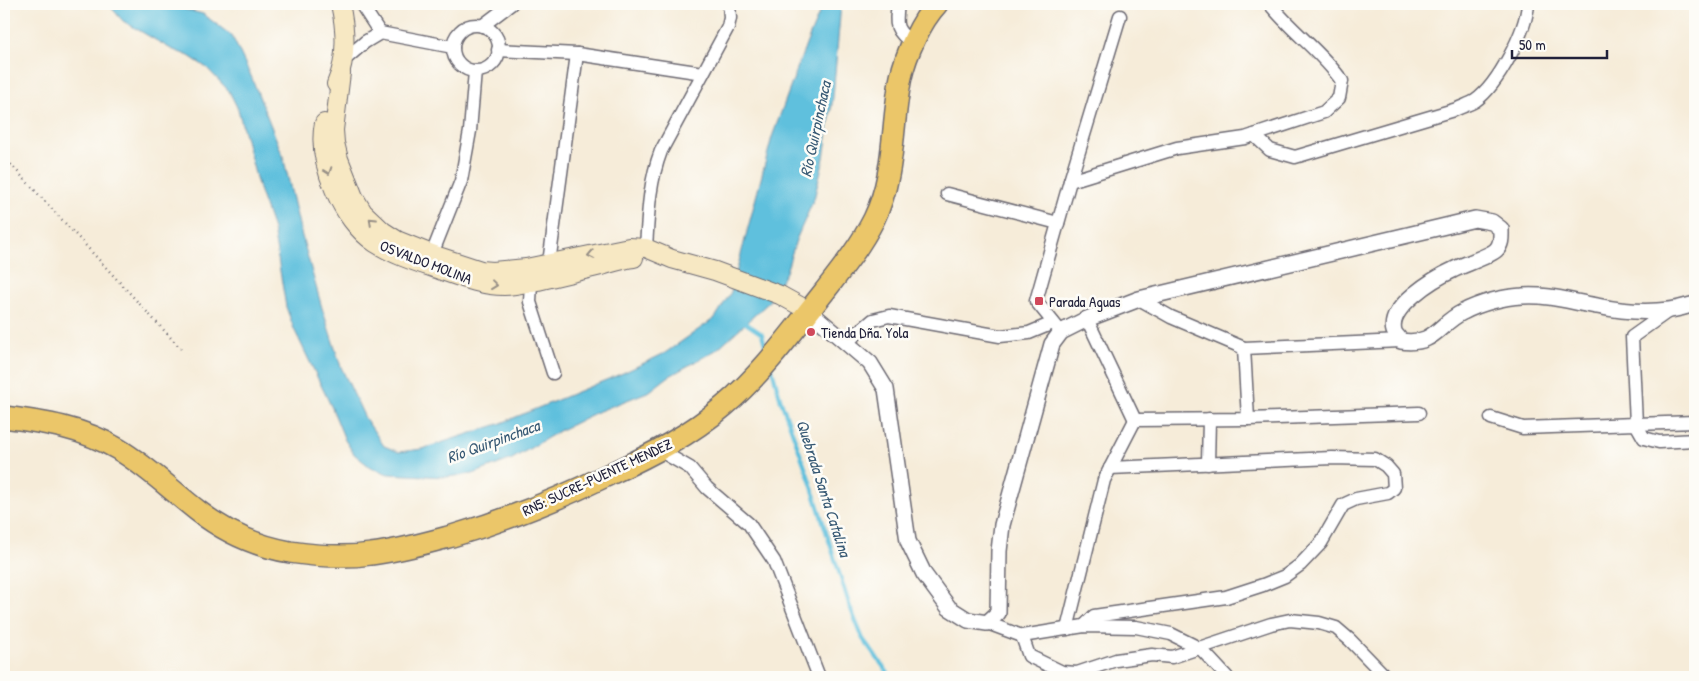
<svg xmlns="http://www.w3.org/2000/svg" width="1699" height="681" font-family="'Patrick Hand',sans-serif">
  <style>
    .water { fill: #5fc0dd; stroke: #40718c }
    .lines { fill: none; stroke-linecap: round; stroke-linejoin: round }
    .stream { stroke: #5fc0dd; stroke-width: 4 }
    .minor-casing { stroke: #6c6972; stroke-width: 15 }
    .tertiary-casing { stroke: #6c6972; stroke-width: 18 }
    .secondary-casing { stroke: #6c6972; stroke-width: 20 }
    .trunk-casing { stroke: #6c6972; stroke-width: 24 }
    .path { stroke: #6c6972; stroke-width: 2.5; stroke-dasharray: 1 4; stroke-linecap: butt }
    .minor { stroke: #fff; stroke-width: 12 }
    .tertiary { stroke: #fff; stroke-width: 15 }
    .secondary { stroke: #f7e8c3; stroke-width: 18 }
    .trunk { stroke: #ebc669; stroke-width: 21 }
    .oneway { stroke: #978f86 }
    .poi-dot { fill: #d1495b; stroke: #fdfcf7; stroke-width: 2 }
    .labels { text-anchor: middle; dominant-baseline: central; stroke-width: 5; stroke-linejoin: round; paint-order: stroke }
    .street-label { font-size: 15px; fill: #22223b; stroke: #fdfcf7 }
    .poi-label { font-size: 15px; fill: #22223b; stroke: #fdfcf7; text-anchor: start }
    .water-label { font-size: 16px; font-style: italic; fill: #375974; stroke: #fdfcf7 }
  </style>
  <rect width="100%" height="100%" fill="#fdfcf7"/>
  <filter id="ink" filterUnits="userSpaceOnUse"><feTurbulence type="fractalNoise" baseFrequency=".02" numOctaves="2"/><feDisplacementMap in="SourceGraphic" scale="10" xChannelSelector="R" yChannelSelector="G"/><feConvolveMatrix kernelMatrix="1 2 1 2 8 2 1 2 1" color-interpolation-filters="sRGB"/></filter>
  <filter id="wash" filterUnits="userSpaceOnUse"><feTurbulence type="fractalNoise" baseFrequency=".0096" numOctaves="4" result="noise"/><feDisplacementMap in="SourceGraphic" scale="20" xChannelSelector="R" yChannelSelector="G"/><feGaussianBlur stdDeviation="1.12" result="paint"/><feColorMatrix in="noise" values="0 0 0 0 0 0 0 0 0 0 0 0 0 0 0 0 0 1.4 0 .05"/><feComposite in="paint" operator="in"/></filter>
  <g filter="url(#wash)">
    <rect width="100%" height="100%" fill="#f6ecd9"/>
    <path class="water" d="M108 4H163L203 14 232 36 251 76 283 156 300 229 322 308 341 367 365 418 384 446 399 452 422 449 499 424 623 373 665 353 715 318 731 292 772 137 805 47 823 4H841L833 97 824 158 814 199 796 240 786 272 768 303 716 350 668 377 650 391 597 412 561 430 512 459 473 474 446 477 388 474 370 467 354 454 345 440 332 408 294 329 286 307 273 229 259 189 238 109 229 91 207 68 189 56 171 49 123 21Z"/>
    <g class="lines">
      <g class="stream">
        <path d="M744 322 762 334 767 353"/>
        <path d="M772 369 781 401 809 478 850 607 863 639 891 677"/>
      </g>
    </g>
  </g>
  <g filter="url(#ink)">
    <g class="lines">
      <defs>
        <g id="minor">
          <path d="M361 4 380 33"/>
          <path d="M898 4C895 27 895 29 913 44"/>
          <circle cx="476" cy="48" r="23"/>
          <path d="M482 26 511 4"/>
          <path d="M498 50 577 54 703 73"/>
          <path d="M343 61 365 42 380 33 453 47"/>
          <path d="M1254 135 1270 150 1295 157 1457 109C1463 106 1470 104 1475 101 1498 85 1526 31 1528 4"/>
          <path d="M1070 181 1177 148 1245 138 1324 112 1339 98 1342 81C1322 52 1292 32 1270 4"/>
          <path d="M947 194 1058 223"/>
          <path d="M646 248C648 215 649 182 661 151L728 27 730 18 729 4"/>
          <path d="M430 262 432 254 461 181 470 131 475 71"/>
          <path d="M552 270 549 263 577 54"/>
          <path d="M528 274 531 282 530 302 553 373"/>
          <path d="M1139 299 1171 317 1244 348 1401 341"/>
          <path d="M1670 310 1632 337 1636 424 1695 422"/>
          <path d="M1087 319 1135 420 1248 419 1419 413"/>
          <path d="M1061 332 1036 301 1070 181 1120 16"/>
          <path d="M847 342 873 320 889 316 1000 336 1029 333 1053 323"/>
          <path d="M1244 348 1248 419"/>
          <path d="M1491 418 1523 428 1636 424 1644 438 1659 442 1695 440"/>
          <path d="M659 450 690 468 707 488 749 524 774 561 819 677"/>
          <path d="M1208 464 1209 419"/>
          <path d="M987 623 1022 636 1084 626 1136 627 1171 634 1201 649 1227 677"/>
          <path d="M1084 626 1094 616 1226 597 1263 585 1285 576 1300 565 1321 543 1343 505 1356 499 1388 493 1394 488 1393 474 1386 466 1375 459 1332 458 1110 468"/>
          <path d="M1067 629 1104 480 1135 420"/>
          <path d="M1022 636 1029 656 1062 672 1077 673 1116 660 1152 655 1172 657 1271 624 1290 620 1319 623 1336 628 1350 640 1386 677"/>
        </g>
        <path id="tertiary" d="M809 311 870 363 886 389 908 541 924 574 949 608 968 620 987 623 998 613 999 551 1002 525 1052 344 1061 332 1087 319 1139 299 1475 219 1492 222 1501 229C1501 237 1502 244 1496 250 1490 256 1462 265 1453 270 1435 278 1387 307 1394 331 1395 334 1399 338 1401 341 1435 346 1438 324 1463 312 1480 303 1503 297 1522 296 1548 294 1572 302 1597 306 1620 311 1646 313 1669 310 1678 309 1687 306 1695 304"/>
        <g id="secondary">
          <path d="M341 73 334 130 335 143 339 159 354 197 363 212 383 231 397 240 432 254 481 270 493 271 526 268 629 247 646 248 672 259 715 271 780 295 809 311"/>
          <path d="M336 84C347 59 346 30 340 4"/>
          <path d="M324 123C316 162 342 221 375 243 395 256 419 263 442 271 462 278 483 286 504 286 516 286 527 283 538 281 559 276 580 271 601 266 612 263 623 259 634 258"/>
        </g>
        <path id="trunk" d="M4 417C44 422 83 428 118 449 148 467 171 490 198 511 225 532 256 546 290 552 317 556 344 558 371 554 398 551 426 543 452 536 507 520 559 499 610 474 651 455 690 435 724 406 762 374 793 331 824 292 842 269 861 245 874 219 896 174 891 124 901 77 906 54 921 21 937 4"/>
      </defs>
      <use href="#minor" class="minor-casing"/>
      <use href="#tertiary" class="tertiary-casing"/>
      <use href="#secondary" class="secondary-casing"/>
      <use href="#trunk" class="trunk-casing"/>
      <path class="path" d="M4 157 183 351"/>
      <use href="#minor" class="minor"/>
      <use href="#tertiary" class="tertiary"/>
      <use href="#secondary" class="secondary"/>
      <use href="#trunk" class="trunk"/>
    </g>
    <defs><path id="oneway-chevron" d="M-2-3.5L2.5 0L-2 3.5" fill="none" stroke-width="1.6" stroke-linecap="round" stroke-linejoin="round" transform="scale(1.25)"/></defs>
    <g class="oneway">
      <use href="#oneway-chevron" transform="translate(328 171) rotate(71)"/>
      <use href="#oneway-chevron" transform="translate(372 221) rotate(-136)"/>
      <use href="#oneway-chevron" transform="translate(591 255) rotate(169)"/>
      <use href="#oneway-chevron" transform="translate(494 285) rotate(7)"/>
    </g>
  </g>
  <g class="poi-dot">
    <rect x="1034" y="296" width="10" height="10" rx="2.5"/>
    <circle cx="811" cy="332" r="5"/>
  </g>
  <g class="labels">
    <g class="street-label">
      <text transform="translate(426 262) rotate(21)">OSVALDO MOLINA</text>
      <text transform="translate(597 477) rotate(-25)">RN5: SUCRE-PUENTE MENDEZ</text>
    </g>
    <g class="poi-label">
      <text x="1049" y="301">Parada Aguas</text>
      <text x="821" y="332">Tienda Dña. Yola</text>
    </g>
    <g class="water-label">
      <text transform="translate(815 129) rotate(-78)">Río Quirpinchaca</text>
      <text transform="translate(493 441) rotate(-20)">Río Quirpinchaca</text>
      <text transform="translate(824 488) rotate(72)">Quebrada Santa Catalina</text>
    </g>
  </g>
  <rect width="1699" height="681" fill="none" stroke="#fdfcf7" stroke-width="20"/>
  <path d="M1512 50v8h95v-8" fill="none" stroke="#22223b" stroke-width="2.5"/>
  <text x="1519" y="50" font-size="15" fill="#22223b" stroke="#fdfcf7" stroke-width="4" paint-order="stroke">50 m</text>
</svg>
